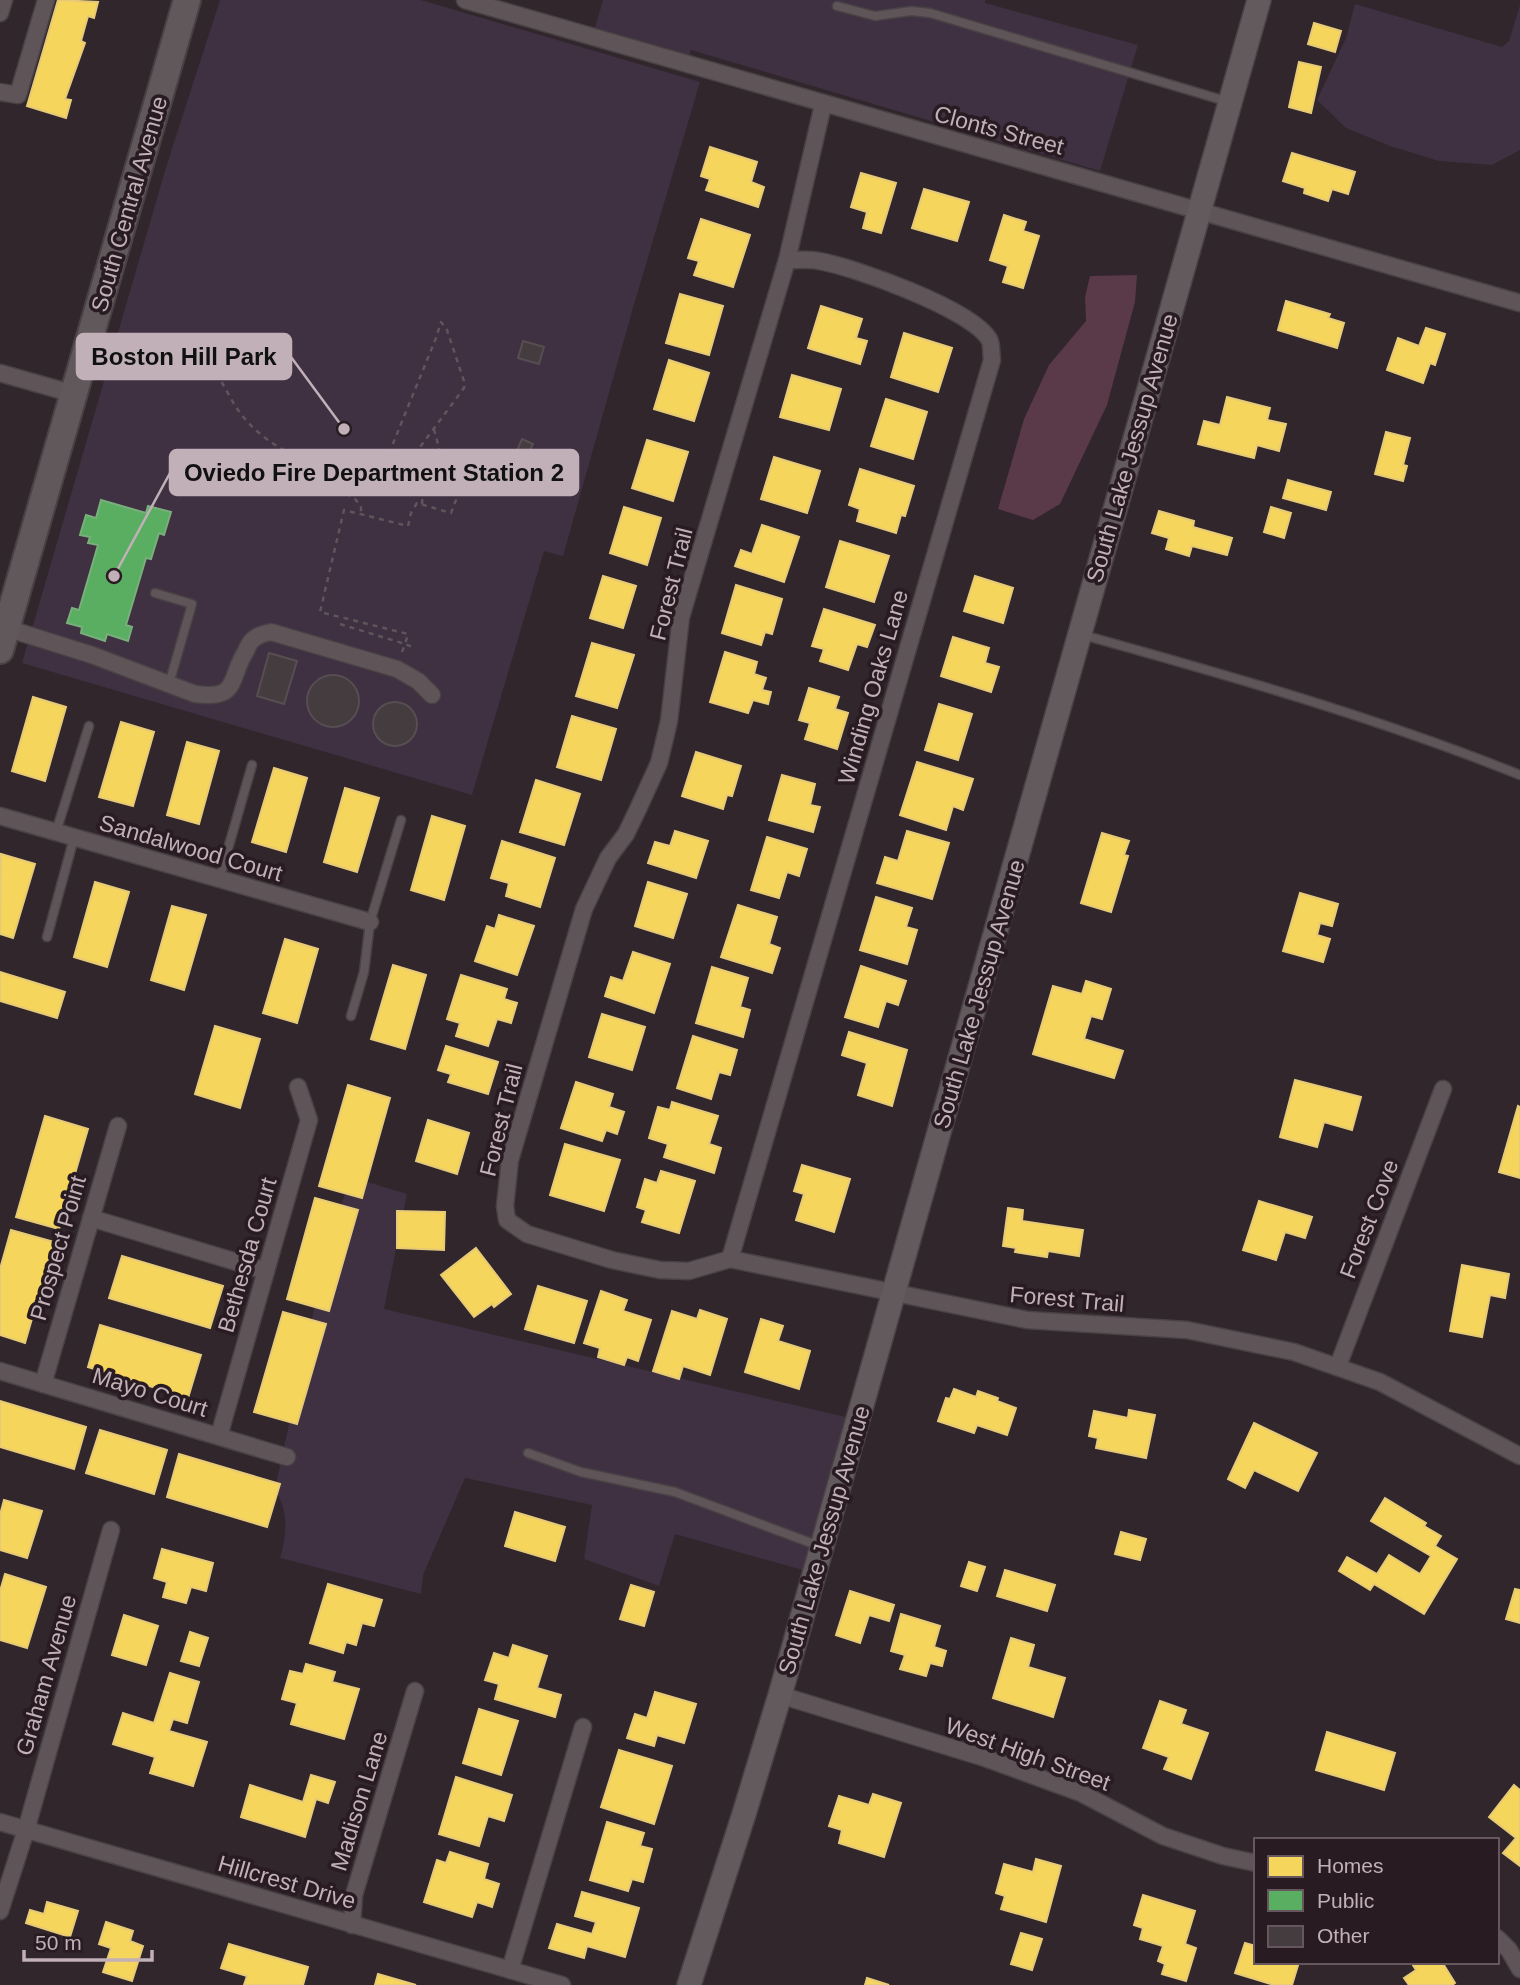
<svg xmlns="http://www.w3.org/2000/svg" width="1520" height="1985" font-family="Arial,sans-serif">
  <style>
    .green { fill: #3f3042 }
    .water { fill: #5a3948 }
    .homes { fill: #f6d55c; stroke: #e6ca77; stroke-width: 2 }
    .public { fill: #5aae61; stroke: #79af7b; stroke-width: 2 }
    .building { fill: #453c40; stroke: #574e52; stroke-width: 2 }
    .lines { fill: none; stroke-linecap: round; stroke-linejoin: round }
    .lane-casing { stroke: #494245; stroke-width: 11 }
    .street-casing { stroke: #494245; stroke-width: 19 }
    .secondary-casing { stroke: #4a4145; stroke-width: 26 }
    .primary-casing { stroke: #4a4145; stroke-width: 30 }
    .path { stroke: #5f565b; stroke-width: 2.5; stroke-dasharray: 5 5; stroke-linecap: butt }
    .lane { stroke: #5f5559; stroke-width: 8 }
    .street { stroke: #5f5559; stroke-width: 16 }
    .secondary { stroke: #625a5d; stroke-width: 23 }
    .primary { stroke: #60585b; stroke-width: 26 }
    .labels { text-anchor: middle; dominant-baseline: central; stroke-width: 7; stroke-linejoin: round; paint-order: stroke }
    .street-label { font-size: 23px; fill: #c1b0b7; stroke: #291b22 }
    .leader { fill: none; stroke: #c1b0b7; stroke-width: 2.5 }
    .callout-dot { fill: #c1b0b7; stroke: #291b22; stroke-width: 2.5 }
    .callout { fill: #c1b0b7; stroke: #c1b0b7; stroke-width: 2.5 }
    .callout-label { font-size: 24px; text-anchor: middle; font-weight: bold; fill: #111 }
  </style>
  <rect width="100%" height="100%" fill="#30262b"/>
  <g class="green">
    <path d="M220 0H421L700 82 633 308 563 556 544 551 472 795 22 663 167 164Z"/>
    <path d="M603 0H985V3L1138 45 1100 171 691 50 689 56 595 28Z"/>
    <path d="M1355 4 1502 47 1509 41 1520 5V150L1492 165 1439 161 1390 146 1346 128 1317 100 1346 38Z"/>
    <path d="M351 1177 407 1194 384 1309 850 1418 806 1571 675 1534 659 1586 584 1559 592 1505 465 1478 423 1575 421 1594 280 1558C287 1532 289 1513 275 1489L329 1240Z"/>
  </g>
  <path class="water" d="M1137 275 1135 302 1107 405 1060 504 1033 520 998 509 1024 419 1049 365 1086 321 1085 297 1090 276Z"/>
  <g class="homes">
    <path d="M58 0 98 2 94 18 88 16 81 41 85 43 65 99 71 100 66 118 27 106Z"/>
    <path d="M1314 23 1341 31 1335 52 1308 44Z"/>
    <path d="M1299 62 1321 67 1311 113 1289 107Z"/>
    <path d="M710 147 757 162 751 182 764 187 758 207 706 190 710 179 701 176Z"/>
    <path d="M1292 153 1355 172 1348 194 1332 189 1328 201 1304 193 1305 188 1283 181Z"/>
    <path d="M861 173 896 183 881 233 863 228 867 212 851 207Z"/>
    <path d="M924 189 969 202 957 241 912 228Z"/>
    <path d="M1004 215 1026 222 1023 231 1039 236 1023 288 1003 282 1008 266 990 260Z"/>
    <path d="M701 219 750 235 733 287 694 275 699 261 688 258Z"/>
    <path d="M680 294 723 306 709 355 666 343Z"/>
    <path d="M1286 301 1330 314 1328 318 1344 323 1337 348 1278 330Z"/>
    <path d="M821 306 862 319 856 338 867 341 860 364 808 348Z"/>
    <path d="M1426 328 1445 334 1435 365 1430 363 1423 383 1387 370 1398 338 1419 346Z"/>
    <path d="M904 333 952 348 938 392 891 377Z"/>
    <path d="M669 360 709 373 694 421 654 409Z"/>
    <path d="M792 375 841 389 829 430 780 417Z"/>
    <path d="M1227 397 1270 408 1267 420 1286 424 1279 451 1257 445 1254 458 1198 444 1204 421 1220 425Z"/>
    <path d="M886 399 927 412 913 459 871 446Z"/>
    <path d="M1386 432 1410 438 1403 465 1407 466 1403 481 1375 474Z"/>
    <path d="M647 440 688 452 673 501 632 488Z"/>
    <path d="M774 457 820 471 807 513 761 499Z"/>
    <path d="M860 469 914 486 905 516 901 515 896 533 857 521 860 509 849 505Z"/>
    <path d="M1288 480 1331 492 1326 510 1283 498Z"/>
    <path d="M624 507 661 518 647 565 610 553Z"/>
    <path d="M1271 507 1291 513 1284 538 1264 532Z"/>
    <path d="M1159 511 1194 521 1193 527 1232 538 1227 555 1192 546 1189 556 1166 549 1169 538 1152 533Z"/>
    <path d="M762 525 799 537 784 582 735 566 741 550 752 554Z"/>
    <path d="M840 541 889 556 874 602 826 587Z"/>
    <path d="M603 576 636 586 623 628 590 618Z"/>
    <path d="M975 576 1013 588 1003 623 964 611Z"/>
    <path d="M736 585 782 599 772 634 765 632 761 645 722 633Z"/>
    <path d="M824 609 875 625 867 647 857 644 848 670 820 661 824 649 812 646Z"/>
    <path d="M953 637 989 648 985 663 999 667 991 692 941 676Z"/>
    <path d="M592 643 634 655 617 708 576 696Z"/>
    <path d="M725 652 757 662 754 674 766 678 762 690 771 692 768 704 753 700 748 713 710 702Z"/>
    <path d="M809 688 839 697 835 709 848 713 837 749 805 739 810 723 799 720Z"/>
    <path d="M33 697 66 707 45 781 12 771Z"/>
    <path d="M939 704 972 714 958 760 925 750Z"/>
    <path d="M572 716 616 729 601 780 557 767Z"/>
    <path d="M121 722 154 732 133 806 99 797Z"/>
    <path d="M187 742 219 751 199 824 167 815Z"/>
    <path d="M696 752 741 766 732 796 727 795 723 809 682 796Z"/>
    <path d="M917 762 973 779 963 810 953 806 946 830 900 815Z"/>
    <path d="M274 768 307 778 286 852 252 842Z"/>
    <path d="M782 775 815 784 810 805 820 807 813 832 769 820Z"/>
    <path d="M536 780 580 794 564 845 520 832Z"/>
    <path d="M345 788 379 798 357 872 324 862Z"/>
    <path d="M432 816 465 826 444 900 411 890Z"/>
    <path d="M675 831 708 841 696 878 648 863 655 842 670 846Z"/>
    <path d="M907 831 949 843 932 899 877 883 885 857 898 861Z"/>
    <path d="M1102 833 1129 841 1124 855 1128 856 1111 912 1081 903Z"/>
    <path d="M767 837 807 849 799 876 787 872 779 898 751 890Z"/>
    <path d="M502 841 555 858 540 907 506 896 509 883 491 878Z"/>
    <path d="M1 854 35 864 13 938 0 934Z"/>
    <path d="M95 882 129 892 107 967 74 957Z"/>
    <path d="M648 882 687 894 673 938 635 926Z"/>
    <path d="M1300 893 1338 904 1332 926 1320 923 1317 935 1330 939 1323 962 1283 951Z"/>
    <path d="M876 897 912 908 906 927 917 930 907 964 860 950Z"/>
    <path d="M738 905 777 917 769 944 780 948 772 973 721 957Z"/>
    <path d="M172 906 206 915 184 990 151 980Z"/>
    <path d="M499 915 534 926 517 975 475 961 487 926 495 929Z"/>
    <path d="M285 939 318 949 297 1023 263 1013Z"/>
    <path d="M633 952 670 964 654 1013 605 996 611 977 623 981Z"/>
    <path d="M393 965 426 975 405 1049 371 1039Z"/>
    <path d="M861 966 906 981 898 1005 886 1001 878 1027 845 1017Z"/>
    <path d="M712 967 748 978 740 1007 750 1010 743 1037 696 1023Z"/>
    <path d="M0 972 65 992 57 1018 0 1001Z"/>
    <path d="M461 975 507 989 504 999 517 1003 511 1023 497 1019 488 1046 456 1036 460 1023 447 1019Z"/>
    <path d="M1086 981 1111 989 1102 1019 1091 1016 1084 1039 1123 1051 1114 1078 1033 1054 1053 986 1082 994Z"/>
    <path d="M602 1014 645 1027 632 1070 589 1057Z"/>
    <path d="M215 1026 260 1039 240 1108 195 1094Z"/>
    <path d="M849 1032 907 1050 892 1106 858 1095 867 1063 842 1055Z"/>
    <path d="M693 1036 737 1050 730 1075 719 1072 711 1099 677 1088Z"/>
    <path d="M446 1046 498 1062 488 1094 448 1082 451 1074 438 1070Z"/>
    <path d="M1295 1080 1361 1097 1352 1130 1324 1122 1317 1147 1280 1137Z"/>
    <path d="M576 1082 613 1094 609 1107 624 1112 617 1134 606 1130 602 1141 561 1128Z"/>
    <path d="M348 1085 390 1098 362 1198 319 1186Z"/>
    <path d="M672 1102 718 1116 709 1144 721 1148 714 1173 664 1157 668 1144 649 1138 658 1107 670 1110Z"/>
    <path d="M1518 1106 1520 1107V1178L1499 1172Z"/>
    <path d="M45 1116 88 1129 59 1229 16 1217Z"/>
    <path d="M428 1120 469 1133 457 1174 416 1161Z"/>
    <path d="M565 1144 620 1160 604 1211 550 1195Z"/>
    <path d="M802 1165 850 1179 834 1232 796 1220 804 1194 794 1191Z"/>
    <path d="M661 1171 695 1181 679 1233 642 1222 646 1210 637 1207 645 1179 657 1183Z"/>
    <path d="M315 1198 358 1210 329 1311 287 1299Z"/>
    <path d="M1259 1201 1312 1217 1305 1238 1285 1232 1276 1260 1243 1250Z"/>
    <path d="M1008 1208 1023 1210 1022 1221 1083 1230 1079 1256 1048 1251 1047 1257 1015 1252 1016 1248 1003 1246Z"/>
    <path d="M397 1211 445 1212 444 1250 397 1248Z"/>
    <path d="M11 1230 54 1242 25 1343 0 1335V1269Z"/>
    <path d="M476 1248 511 1294 494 1307 492 1304 474 1317 441 1275Z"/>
    <path d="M122 1256 223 1286 210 1328 109 1298Z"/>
    <path d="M1462 1265 1509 1274 1505 1298 1490 1295 1482 1337 1450 1331Z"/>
    <path d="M538 1286 587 1301 574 1343 525 1329Z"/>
    <path d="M601 1291 627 1300 623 1311 651 1320 638 1361 627 1357 624 1365 598 1357 600 1348 584 1343Z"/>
    <path d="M700 1310 727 1319 710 1375 683 1366 679 1379 653 1371 672 1311 697 1319Z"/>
    <path d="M283 1312 326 1324 297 1424 254 1412Z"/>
    <path d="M761 1319 783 1326 778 1341 810 1351 799 1389 745 1372Z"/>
    <path d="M100 1325 201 1355 188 1398 88 1367Z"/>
    <path d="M954 1389 976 1397 978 1391 998 1398 997 1401 1016 1408 1007 1435 977 1425 974 1433 938 1421 946 1398 950 1399Z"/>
    <path d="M0 1401 86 1427 74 1469 0 1447Z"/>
    <path d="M1129 1410 1155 1415 1146 1458 1096 1448 1098 1438 1089 1436 1094 1411 1128 1418Z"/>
    <path d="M1254 1423 1317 1453 1298 1491 1254 1470 1245 1488 1228 1479Z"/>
    <path d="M100 1430 167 1450 154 1494 86 1473Z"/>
    <path d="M179 1454 280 1484 267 1527 167 1497Z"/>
    <path d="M1385 1498 1426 1523 1424 1526 1441 1536 1435 1546 1457 1559 1424 1614 1374 1584 1370 1590 1339 1571 1347 1557 1377 1574 1389 1555 1420 1574 1431 1556 1371 1521Z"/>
    <path d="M4 1500 42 1511 27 1558 0 1550V1515Z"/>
    <path d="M515 1512 565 1527 555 1561 505 1546Z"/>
    <path d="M1121 1532 1146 1539 1140 1560 1115 1554Z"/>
    <path d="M162 1549 213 1563 206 1591 191 1587 186 1603 163 1597 167 1582 154 1578Z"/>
    <path d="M969 1562 985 1567 977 1591 961 1586Z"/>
    <path d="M1005 1570 1055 1585 1047 1611 997 1596Z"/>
    <path d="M5 1574 46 1587 27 1648 0 1640V1591Z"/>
    <path d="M328 1584 382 1600 374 1626 362 1623 356 1645 346 1642 343 1653 310 1643Z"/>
    <path d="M631 1585 654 1592 644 1626 620 1619Z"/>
    <path d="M1515 1589 1520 1590V1623L1506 1619Z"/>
    <path d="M850 1591 894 1605 889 1621 869 1615 860 1643 836 1635Z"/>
    <path d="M901 1614 940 1626 934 1647 946 1651 942 1666 930 1663 926 1676 900 1669 905 1655 891 1651Z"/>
    <path d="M124 1615 158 1626 146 1665 112 1655Z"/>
    <path d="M190 1632 208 1638 199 1666 181 1661Z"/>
    <path d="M1011 1638 1034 1645 1028 1667 1065 1678 1053 1717 993 1698Z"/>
    <path d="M513 1645 547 1656 537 1688 561 1695 555 1717 495 1699 499 1684 485 1680 494 1653 509 1658Z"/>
    <path d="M306 1664 335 1672 332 1682 359 1689 344 1739 291 1724 297 1703 282 1699 290 1671 303 1674Z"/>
    <path d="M170 1673 199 1682 187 1723 173 1719 169 1731 207 1742 193 1786 150 1773 155 1757 113 1744 123 1713 154 1723Z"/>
    <path d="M655 1692 696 1704 684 1743 657 1735 654 1746 627 1738 635 1714 647 1718Z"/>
    <path d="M1160 1701 1186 1710 1181 1724 1208 1733 1191 1779 1164 1769 1169 1757 1143 1748Z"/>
    <path d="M479 1709 518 1721 501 1775 463 1763Z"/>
    <path d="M1327 1732 1395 1753 1384 1790 1316 1770Z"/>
    <path d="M619 1750 672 1766 654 1824 601 1807Z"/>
    <path d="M311 1775 335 1782 328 1803 316 1799 305 1837 241 1817 250 1785 303 1802Z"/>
    <path d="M456 1777 512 1795 504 1821 488 1816 479 1846 439 1834Z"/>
    <path d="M1514 1785 1520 1790V1866L1503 1853 1516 1838 1489 1817Z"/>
    <path d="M873 1794 901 1803 884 1857 839 1843 842 1830 829 1826 839 1796 869 1805Z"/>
    <path d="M607 1822 644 1833 640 1846 652 1849 643 1882 632 1879 628 1891 590 1880Z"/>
    <path d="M450 1852 488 1864 484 1879 499 1884 492 1907 477 1902 472 1917 424 1902 437 1860 446 1863Z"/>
    <path d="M1036 1859 1061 1866 1046 1922 1001 1909 1005 1896 996 1893 1004 1864 1033 1872Z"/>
    <path d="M582 1892 639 1908 625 1957 587 1946 584 1958 549 1948 557 1924 592 1934 596 1922 575 1916Z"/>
    <path d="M1143 1895 1195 1911 1185 1944 1196 1948 1186 1981 1162 1974 1165 1964 1158 1961 1163 1946 1140 1939 1143 1928 1134 1925Z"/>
    <path d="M47 1902 78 1911 70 1937 26 1923 30 1910 44 1914Z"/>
    <path d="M106 1922 133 1931 130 1941 143 1946 132 1981 103 1972 111 1948 99 1944Z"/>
    <path d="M1021 1933 1042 1939 1032 1970 1011 1964Z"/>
    <path d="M1245 1943 1256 1946V1962H1299L1292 1985H1274L1235 1973Z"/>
    <path d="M229 1944 308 1967 303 1985H244L247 1976 221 1968Z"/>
    <path d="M1411 1962H1442L1455 1983 1452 1985H1409L1404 1978 1416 1970Z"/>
    <path d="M378 1974 416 1985H375Z"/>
    <path d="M867 1978 889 1985H865Z"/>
  </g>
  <path class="public" d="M101 500 146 513 148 506 171 512 164 535 159 533 151 559 146 558 126 625 132 627 128 641 107 634 105 641 81 633 82 627 67 623 72 608 79 610 98 545 88 543 90 537 80 535 86 515 96 518Z"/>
  <g class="building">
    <path d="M523 341 544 347 539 364 518 358Z"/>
    <path d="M522 439 533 444 525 460 515 455Z"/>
    <path d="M269 653 297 661 284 704 257 696Z"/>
    <circle cx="333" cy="701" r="26"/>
    <circle cx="395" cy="724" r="22"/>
  </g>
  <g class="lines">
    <defs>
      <g id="lane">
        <path d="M837 6 875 16 911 11 930 13 1229 102"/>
        <path d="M155 593 192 604 169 684"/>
        <path d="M1083 635C1231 676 1378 718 1520 775"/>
        <path d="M56 832 89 726"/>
        <path d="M219 880 252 765"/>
        <path d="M47 937 74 838"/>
        <path d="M351 1016 364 972 370 922 401 820"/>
        <path d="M528 1453 581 1472 675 1492 819 1546"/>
      </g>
      <g id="street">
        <path d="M465 0C816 103 1169 200 1520 303"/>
        <path d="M0 13 4 0"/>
        <path d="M0 92 18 95 46 0"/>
        <path d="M823 105 787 260 681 617 669 721 659 763 638 809 626 834 608 858 584 909 510 1160 505 1206 507 1220 527 1234 612 1260 660 1270 689 1271 730 1259 1027 1320 1187 1330 1294 1352 1380 1382 1520 1456"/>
        <path d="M0 373 74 394"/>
        <path d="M6 628 92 655 195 694C240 700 228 679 246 651 248 646 251 640 255 638 259 635 266 633 271 632L397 669 418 681 432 695"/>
        <path d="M0 816 370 922"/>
        <path d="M91 1218 266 1271"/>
        <path d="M730 1259 992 360C991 354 992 344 989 339 971 309 854 267 819 261 809 259 797 260 787 260"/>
        <path d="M1338 1366 1443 1089"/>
        <path d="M0 1371 287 1457"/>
        <path d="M43 1384 118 1126"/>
        <path d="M219 1436 309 1120 298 1087"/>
        <path d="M780 1695 985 1758 1081 1793 1163 1836 1223 1856 1256 1863"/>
        <path d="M0 1822 562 1985"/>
        <path d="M0 1911 26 1830 111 1530"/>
        <path d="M352 1925 354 1895 415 1691"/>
        <path d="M1497 1938 1509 1950 1520 1969"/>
        <path d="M510 1970 583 1727"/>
      </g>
      <path id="secondary" d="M689 1985 744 1814 780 1695 1259 0"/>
      <path id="primary" d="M0 650 187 0"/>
    </defs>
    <use href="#lane" class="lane-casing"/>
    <use href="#street" class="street-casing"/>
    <use href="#secondary" class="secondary-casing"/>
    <use href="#primary" class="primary-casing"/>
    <g class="path">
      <path d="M161 347 204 362"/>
      <path d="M182 377 186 363 193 365 204 362C222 375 228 398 241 414 264 444 298 458 330 474 342 480 357 489 370 490 378 491 385 489 391 486L464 388V381L447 330 441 322 436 338 392 446 391 486"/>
      <path d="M434 429 441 456 469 466 513 454"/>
      <path d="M289 455 310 477 344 492 355 499 361 506V514"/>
      <path d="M398 476 423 488"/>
      <path d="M422 504 423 488 441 456"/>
      <path d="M340 624 405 644 408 634 320 612 344 510 408 526 411 513 417 503 451 513 469 466"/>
      <path d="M402 652 405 644 415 648"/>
    </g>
    <use href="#lane" class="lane"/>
    <use href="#street" class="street"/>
    <use href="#secondary" class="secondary"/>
    <use href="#primary" class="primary"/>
  </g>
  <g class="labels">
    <g class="street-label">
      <text transform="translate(999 130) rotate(15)">Clonts Street</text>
      <text transform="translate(129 204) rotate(-74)">South Central Avenue</text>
      <text transform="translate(1132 448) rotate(-74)">South Lake Jessup Avenue</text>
      <text transform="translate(671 584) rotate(-76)">Forest Trail</text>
      <text transform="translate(873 687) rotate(-74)">Winding Oaks Lane</text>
      <text transform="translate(191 848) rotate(16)">Sandalwood Court</text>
      <text transform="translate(979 994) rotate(-74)">South Lake Jessup Avenue</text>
      <text transform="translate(501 1120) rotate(-76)">Forest Trail</text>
      <text transform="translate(1369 1219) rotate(-69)">Forest Cove</text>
      <text transform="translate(58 1248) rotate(-74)">Prospect Point</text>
      <text transform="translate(247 1255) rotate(-74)">Bethesda Court</text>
      <text transform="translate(1067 1299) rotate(5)">Forest Trail</text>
      <text transform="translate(150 1392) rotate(17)">Mayo Court</text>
      <text transform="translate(824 1540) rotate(-74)">South Lake Jessup Avenue</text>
      <text transform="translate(46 1675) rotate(-74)">Graham Avenue</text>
      <text transform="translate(1028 1754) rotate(20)">West High Street</text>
      <text transform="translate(359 1801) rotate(-73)">Madison Lane</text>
      <text transform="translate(287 1882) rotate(16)">Hillcrest Drive</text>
    </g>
  </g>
  <path class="leader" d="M344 429L291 357M114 576L170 473"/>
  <g class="callout-dot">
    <circle cx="344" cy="429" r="7"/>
    <circle cx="114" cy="576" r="7"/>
  </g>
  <g class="callout">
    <rect x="77" y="334" width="214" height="45" rx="7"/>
    <rect x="170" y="450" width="408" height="45" rx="7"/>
  </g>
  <g class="callout-label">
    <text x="184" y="365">Boston Hill Park</text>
    <text x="374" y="481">Oviedo Fire Department Station 2</text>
  </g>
  <rect x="1254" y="1838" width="245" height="126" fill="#291b22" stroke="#66575e" stroke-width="2"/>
  <rect x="1268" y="1856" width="35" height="21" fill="#f6d55c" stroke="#66575e" stroke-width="2"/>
  <text x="1317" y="1873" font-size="21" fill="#c1b0b7">Homes</text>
  <rect x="1268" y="1890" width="35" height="21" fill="#5aae61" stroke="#66575e" stroke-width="2"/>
  <text x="1317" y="1908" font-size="21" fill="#c1b0b7">Public</text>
  <rect x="1268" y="1926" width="35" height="21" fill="#453c40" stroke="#66575e" stroke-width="2"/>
  <text x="1317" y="1943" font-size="21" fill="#c1b0b7">Other</text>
  <path d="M24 1950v10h128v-10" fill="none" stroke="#c1b0b7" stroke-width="3.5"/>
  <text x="35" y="1950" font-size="21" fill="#c1b0b7" stroke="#291b22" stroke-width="5" paint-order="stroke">50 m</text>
</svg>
